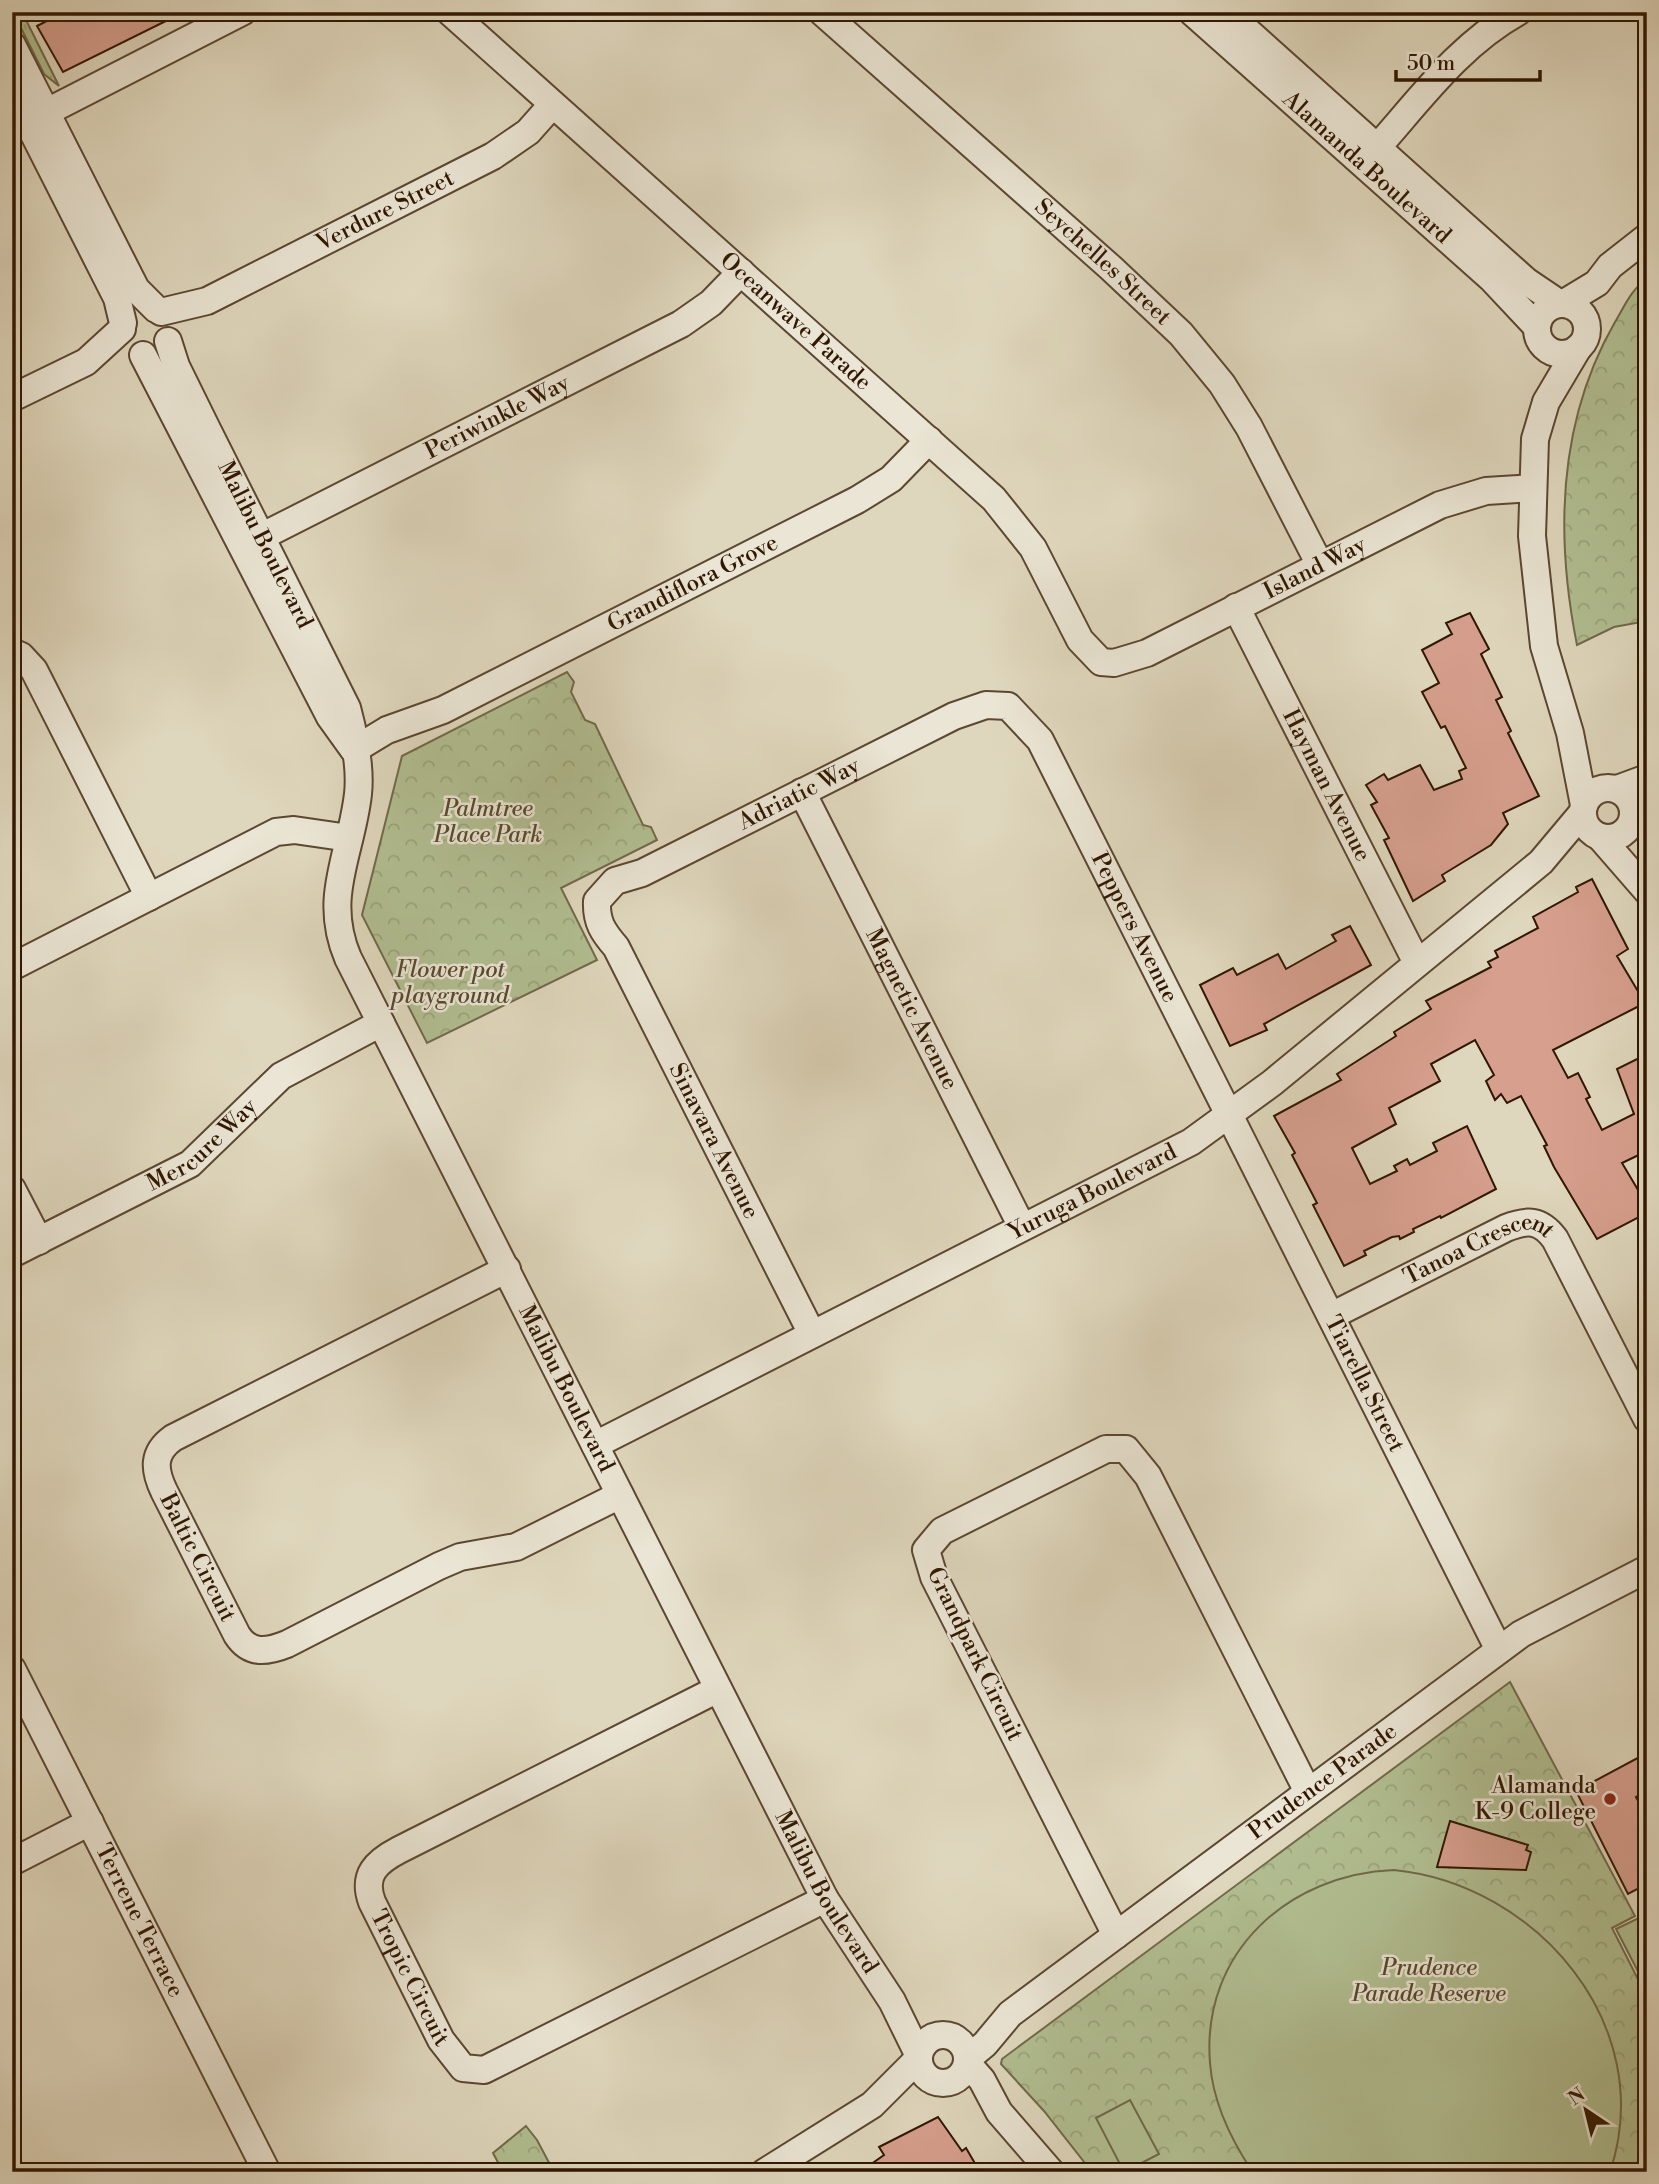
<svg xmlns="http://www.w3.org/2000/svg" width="1659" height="2184" font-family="'Libre Bodoni',serif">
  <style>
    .grass { fill: url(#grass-tufts); stroke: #716a4a; stroke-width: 2 }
    .park { fill: url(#park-crowns); stroke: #716a4a; stroke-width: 2 }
    .pitch { fill: #b1be91; stroke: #716a4a; stroke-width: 2 }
    .building { fill: #d69f8e; stroke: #311702; stroke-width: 2 }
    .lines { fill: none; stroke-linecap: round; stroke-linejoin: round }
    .minor-casing { stroke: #5c4731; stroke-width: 30 }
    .minor { stroke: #eae5d4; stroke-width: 26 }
    .poi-dot { fill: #8f2418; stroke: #eae5d4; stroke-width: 2.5 }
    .labels { text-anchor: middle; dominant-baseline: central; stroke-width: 5; stroke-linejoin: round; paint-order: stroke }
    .street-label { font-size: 23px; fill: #311702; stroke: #eae5d4 }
    .park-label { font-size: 23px; font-style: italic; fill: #57492d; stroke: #eae5d4 }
    .poi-label { font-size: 23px; fill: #311702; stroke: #eae5d4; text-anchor: end }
  </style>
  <defs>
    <pattern id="grass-tufts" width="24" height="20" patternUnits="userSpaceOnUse" patternTransform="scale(1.75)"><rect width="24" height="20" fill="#b1be91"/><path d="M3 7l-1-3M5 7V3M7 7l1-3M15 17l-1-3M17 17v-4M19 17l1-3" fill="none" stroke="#99a37b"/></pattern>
    <pattern id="park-crowns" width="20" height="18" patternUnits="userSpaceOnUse" patternTransform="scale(1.75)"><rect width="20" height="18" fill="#b1be91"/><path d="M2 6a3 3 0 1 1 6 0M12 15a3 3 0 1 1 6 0" fill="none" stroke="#99a37b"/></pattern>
  </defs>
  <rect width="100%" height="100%" fill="#dfd7bd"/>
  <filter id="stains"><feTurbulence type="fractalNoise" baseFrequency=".00286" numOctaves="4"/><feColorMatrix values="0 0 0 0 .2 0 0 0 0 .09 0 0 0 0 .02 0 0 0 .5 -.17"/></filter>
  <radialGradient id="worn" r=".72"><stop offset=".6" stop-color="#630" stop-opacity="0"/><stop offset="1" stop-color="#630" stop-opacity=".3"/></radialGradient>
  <path class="grass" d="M13 12H22L59 86 44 74Z"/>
  <g class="park">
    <path d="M1647 279V621L1614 627 1577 645C1555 535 1558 421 1615 322 1624 307 1632 288 1647 279Z"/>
    <path d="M567 672 574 682 571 692 585 720 595 724 643 825 651 827 657 840 561 888 597 960 427 1043 362 915 402 756Z"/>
    <path d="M1510 1682 1635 1916 1612 1928 1647 1997V2172H1092L1044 2111 1001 2064 1002 2059Z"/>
    <path d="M526 2126 537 2140 554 2172H503L493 2153Z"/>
  </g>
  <g class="pitch">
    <path d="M1394 1870C1536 1884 1659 2025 1610 2172L1252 2171C1230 2138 1213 2103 1210 2063 1201 1952 1289 1874 1394 1870Z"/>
    <path d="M1647 1914V1989L1616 1929Z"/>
    <path d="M1130 2100 1159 2154 1124 2172 1096 2118Z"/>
  </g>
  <g class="building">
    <path d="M64 12H184L63 72 37 26Z"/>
    <path d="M1470 613 1489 649 1481 654 1502 697 1496 700 1511 731 1508 733 1539 796 1503 813 1508 824 1491 845 1442 875 1445 881 1413 901 1384 840 1389 838 1371 805 1377 802 1366 785 1384 774 1388 780 1420 765 1434 790 1462 779 1459 771 1466 768 1445 726 1441 728 1422 692 1439 683 1422 650 1452 634 1446 623Z"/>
    <path d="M1592 879 1628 949 1617 956 1645 1003 1553 1050 1568 1078 1578 1073 1590 1097 1586 1099 1602 1130 1634 1114 1617 1069 1647 1054V1151L1622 1163 1647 1205V1213L1597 1239 1554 1167 1544 1146 1547 1145 1521 1096 1507 1103 1501 1094 1495 1100 1486 1081 1494 1075 1475 1040 1431 1064 1440 1081 1389 1108 1396 1124 1352 1148 1370 1184 1397 1171 1394 1166 1407 1159 1410 1165 1437 1151 1433 1143 1467 1126 1496 1189 1441 1218 1440 1216 1413 1229 1414 1232 1400 1239 1399 1236 1392 1237 1364 1251 1366 1255 1344 1266 1313 1205 1317 1203 1292 1155 1295 1153 1274 1116 1341 1080 1337 1074 1396 1036 1394 1032 1431 1009 1426 1001 1491 967 1488 962 1498 957 1495 951 1538 928 1533 917 1578 892 1576 887Z"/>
    <path d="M1350 926 1371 965 1264 1024 1267 1030 1230 1046 1200 985 1233 968 1237 975 1278 954 1286 969 1336 941 1332 935Z"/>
    <path d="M1647 1753V1790L1636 1797 1647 1817V1884L1628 1894 1576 1791Z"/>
    <path d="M1450 1821 1528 1845 1526 1850 1531 1852 1526 1870 1437 1867Z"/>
    <path d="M938 2117 962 2151 966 2148 980 2172H860L884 2155 879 2147Z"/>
  </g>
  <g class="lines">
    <defs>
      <g id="minor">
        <path id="s1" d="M450 12 994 499 1033 548 1080 640 1101 662 1114 663 1147 653 1440 505 1486 491 1533 488"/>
        <path id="s2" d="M822 12 1111 268 1181 334 1222 384 1249 427 1320 565"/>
        <path id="s3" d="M1192 12 1492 279 1537 327"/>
        <path d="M1226 12 1526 281 1560 304"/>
        <path d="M12 45 136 289 156 309"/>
        <path d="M12 91 117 298 123 323"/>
        <path d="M31 120 242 12"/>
        <path d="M1366 160C1414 108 1455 47 1518 12"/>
        <path d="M1564 303 1597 283 1610 266 1647 237"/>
        <circle cx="1562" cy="329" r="25"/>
        <path id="s4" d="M161 312 207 301 493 156 528 132 552 105"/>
        <path id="s5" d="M168 341 176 366 206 427 347 708C354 734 361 767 358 794 351 855 322 897 348 958L825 1899 892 2001 919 2056"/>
        <path d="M1578 348 1546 402 1535 439 1532 536 1544 646 1570 733 1584 805"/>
        <path d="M143 355 330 717 353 749"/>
        <path d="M12 398 86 362 122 329"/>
        <path id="s6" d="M243 546 681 324 711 303 741 272"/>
        <path id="s7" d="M1236 607 1417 963"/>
        <path d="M12 652 21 656 34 670 149 897"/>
        <path id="s8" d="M354 750 387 730 443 710 857 500 891 479 929 440"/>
        <circle cx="1608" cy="813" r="25"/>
        <path d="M1617 789 1647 778"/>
        <path id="s9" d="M802 792 1022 1227"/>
        <path d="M1600 837 1647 891"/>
        <path d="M12 967 276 832 294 830 349 838"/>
        <path d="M12 1189 39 1241"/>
        <path id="s10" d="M12 1254 190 1164 281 1076 381 1023"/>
        <path id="s11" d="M507 1269 173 1438C152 1453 154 1470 164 1491L237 1635C250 1655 267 1652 287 1644L439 1566 460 1557 516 1547 620 1495"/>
        <path id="s12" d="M1331 1316 1506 1228C1528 1219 1541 1220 1555 1239L1647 1419"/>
        <path id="s13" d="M812 1334 616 947C603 932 596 922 597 901L615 881 642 873 954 716 986 705 1008 706 1040 740 1499 1650"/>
        <path id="s14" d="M595 1445 1191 1142 1272 1083 1541 862 1583 812"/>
        <path id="s15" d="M12 1669 267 2172"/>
        <path id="s16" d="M718 1689 399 1850C376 1862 362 1875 372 1902L441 2040 463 2068 484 2070 825 1899"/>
        <path d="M12 1862 90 1822"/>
        <path d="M1116 1935 934 1577 926 1550 942 1531 1106 1449H1126L1148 1476 1308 1792"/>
        <circle cx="943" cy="2059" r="24"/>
        <path id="s17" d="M967 2059 985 2044 1010 2014 1521 1634 1647 1569"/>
        <path d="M967 2063 982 2080 999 2112 1051 2172"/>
        <path d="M765 2172 872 2105 919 2058"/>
      </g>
    </defs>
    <use href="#minor" class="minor-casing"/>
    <use href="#minor" class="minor"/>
  </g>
  <circle class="poi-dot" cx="1610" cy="1799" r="7"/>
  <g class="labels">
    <g class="street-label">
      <text stroke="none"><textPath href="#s3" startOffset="234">Alamanda Boulevard</textPath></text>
      <text stroke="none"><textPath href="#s4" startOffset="247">Verdure Street</textPath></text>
      <text stroke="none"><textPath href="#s2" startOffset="376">Seychelles Street</textPath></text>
      <text stroke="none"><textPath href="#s1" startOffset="464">Oceanwave Parade</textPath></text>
      <text stroke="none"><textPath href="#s6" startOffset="285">Periwinkle Way</textPath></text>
      <text stroke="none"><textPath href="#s5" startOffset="226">Malibu Boulevard</textPath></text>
      <text stroke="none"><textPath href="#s1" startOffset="1162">Island Way</textPath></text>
      <text stroke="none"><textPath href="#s8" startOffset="378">Grandiflora Grove</textPath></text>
      <text stroke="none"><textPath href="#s7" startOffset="200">Hayman Avenue</textPath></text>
      <text stroke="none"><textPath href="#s13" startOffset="716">Adriatic Way</textPath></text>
      <text stroke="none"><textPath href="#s13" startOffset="1202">Peppers Avenue</textPath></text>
      <text stroke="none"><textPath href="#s9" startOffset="243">Magnetic Avenue</textPath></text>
      <text transform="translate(714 1141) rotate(63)">Sinavara Avenue</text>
      <text stroke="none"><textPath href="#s10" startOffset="220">Mercure Way</textPath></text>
      <text stroke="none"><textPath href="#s14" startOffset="558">Yuruga Boulevard</textPath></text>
      <text stroke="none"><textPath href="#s12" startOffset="164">Tanoa Crescent</textPath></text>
      <text stroke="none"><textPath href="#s13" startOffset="1713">Tiarella Street</textPath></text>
      <text stroke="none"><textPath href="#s5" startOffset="1146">Malibu Boulevard</textPath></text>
      <text stroke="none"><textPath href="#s11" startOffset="509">Baltic Circuit</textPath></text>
      <text transform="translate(975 1654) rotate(64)">Grandpark Circuit</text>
      <text stroke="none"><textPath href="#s17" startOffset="452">Prudence Parade</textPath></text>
      <text stroke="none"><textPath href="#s5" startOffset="1713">Malibu Boulevard</textPath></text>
      <text stroke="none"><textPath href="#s15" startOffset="282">Terrene Terrace</textPath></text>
      <text stroke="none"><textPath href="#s16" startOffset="508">Tropic Circuit</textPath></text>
    </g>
    <g class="park-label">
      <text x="488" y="809">Palmtree<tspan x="488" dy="26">Place Park</tspan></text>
      <text x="450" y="970">Flower pot<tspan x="450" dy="26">playground</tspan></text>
      <text x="1429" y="1968">Prudence<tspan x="1429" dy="26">Parade Reserve</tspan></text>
    </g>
    <g class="poi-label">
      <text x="1596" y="1786">Alamanda<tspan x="1596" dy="26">K-9 College</tspan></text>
    </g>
  </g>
  <rect width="1659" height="2184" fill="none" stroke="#dfd7bd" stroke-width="42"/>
  <rect x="14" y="14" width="1631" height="2156" fill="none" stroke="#311702" stroke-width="3.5"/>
  <rect x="21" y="21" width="1617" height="2142" fill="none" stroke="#311702" stroke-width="2"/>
  <g transform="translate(1586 2110) rotate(325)" stroke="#eae5d4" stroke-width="5" paint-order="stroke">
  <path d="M0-5L12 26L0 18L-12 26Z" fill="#311702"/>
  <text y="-10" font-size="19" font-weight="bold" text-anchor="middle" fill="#311702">N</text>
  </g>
  <path d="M1396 70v10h144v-10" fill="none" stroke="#311702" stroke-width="3.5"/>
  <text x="1407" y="70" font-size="21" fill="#311702" stroke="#eae5d4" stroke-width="5" paint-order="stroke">50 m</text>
  <rect width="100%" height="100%" filter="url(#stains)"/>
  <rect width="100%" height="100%" fill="url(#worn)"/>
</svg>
